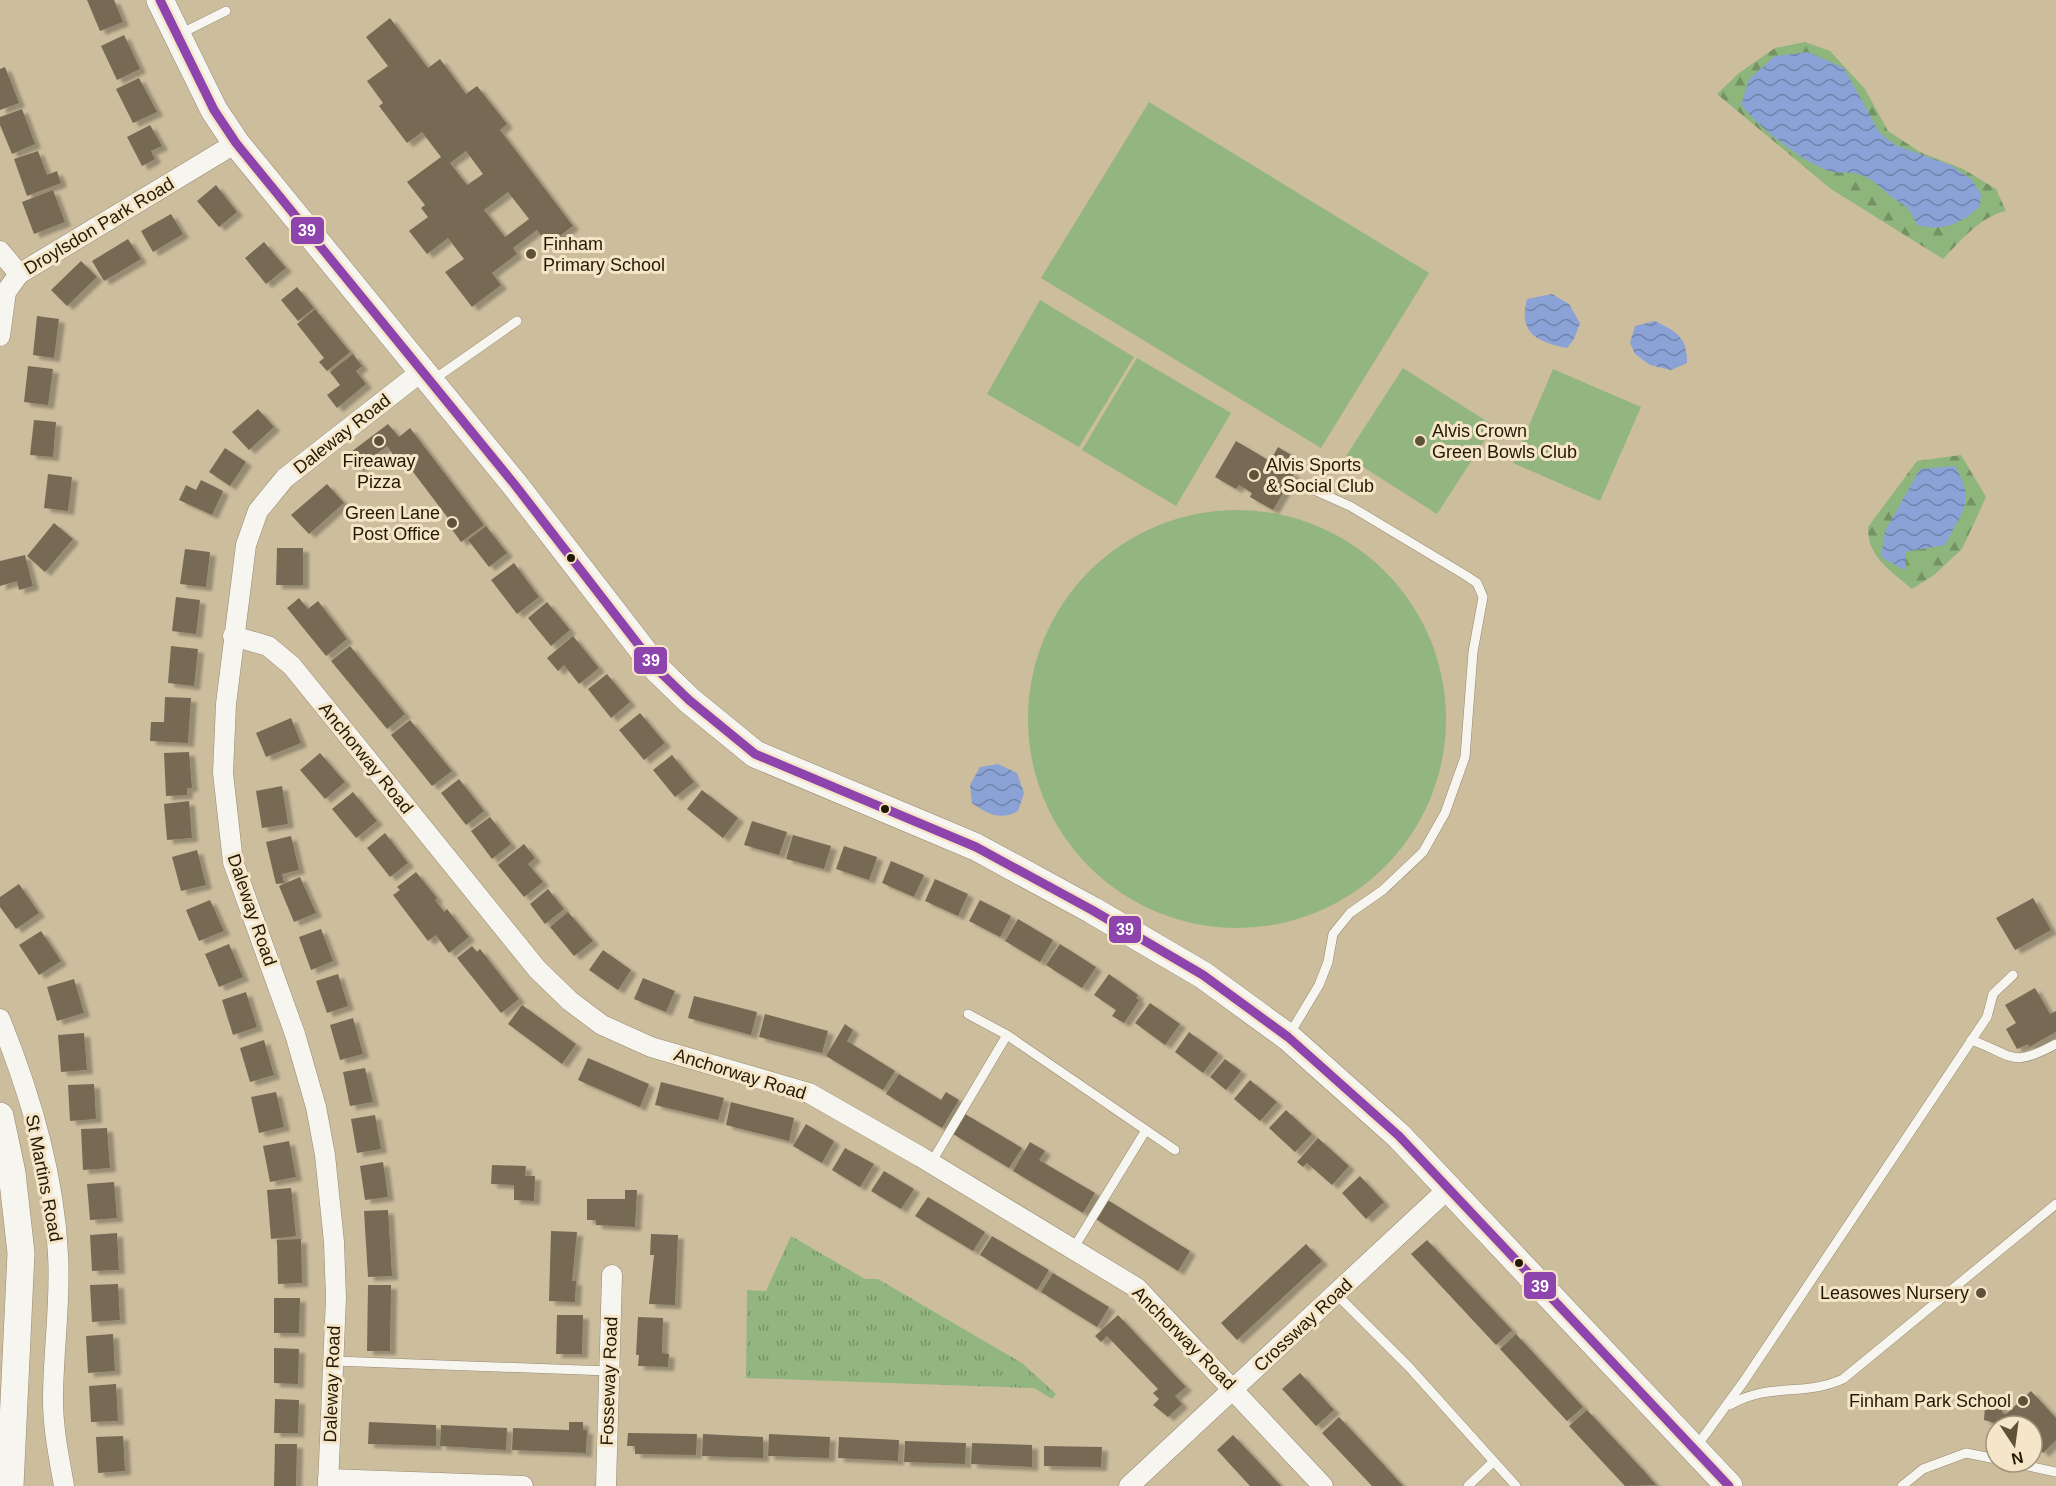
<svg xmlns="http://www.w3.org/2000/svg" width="2056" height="1486" font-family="Helvetica,sans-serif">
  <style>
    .green { fill: #93b57f }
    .forest { fill: url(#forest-firs) }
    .park { fill: url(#park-tufts) }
    .water { fill: url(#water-waves) }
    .building { fill: #776a54; fill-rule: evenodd; filter: url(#shadow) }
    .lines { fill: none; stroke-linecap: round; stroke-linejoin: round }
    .lane-casing { stroke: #968a70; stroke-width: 10 }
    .street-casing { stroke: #968a70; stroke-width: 21 }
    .secondary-casing { stroke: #968a70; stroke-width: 28 }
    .lane { stroke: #f7f5f0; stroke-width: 9 }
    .street { stroke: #f7f5f0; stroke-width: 20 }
    .secondary { stroke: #f7f5f0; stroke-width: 27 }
    .bus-1-casing { stroke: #f5e6c9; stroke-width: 14 }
    .bus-1 { stroke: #8e44ad; stroke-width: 9 }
    .poi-dot { fill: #5e5238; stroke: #f5e6c9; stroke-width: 2 }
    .bus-dot { fill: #231902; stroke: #f5e6c9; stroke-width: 2 }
    .labels { text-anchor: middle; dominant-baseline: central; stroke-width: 6; stroke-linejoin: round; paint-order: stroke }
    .street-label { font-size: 18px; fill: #231902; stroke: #f5e6c9 }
    .poi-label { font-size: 18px; fill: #231902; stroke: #f5e6c9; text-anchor: start }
    .line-badge { stroke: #f5e6c9; stroke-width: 2 }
    .badge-label { font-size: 16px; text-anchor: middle; font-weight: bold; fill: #fff }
  </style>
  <defs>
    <pattern id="forest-firs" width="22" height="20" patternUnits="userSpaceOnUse" patternTransform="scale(1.5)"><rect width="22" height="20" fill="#8eb57c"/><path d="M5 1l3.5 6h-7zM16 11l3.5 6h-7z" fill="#749263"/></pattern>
    <pattern id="park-tufts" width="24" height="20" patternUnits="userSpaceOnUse" patternTransform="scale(1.5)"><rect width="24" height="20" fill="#93b57f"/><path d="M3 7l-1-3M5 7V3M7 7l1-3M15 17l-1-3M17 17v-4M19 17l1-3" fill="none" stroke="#789266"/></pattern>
    <pattern id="water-waves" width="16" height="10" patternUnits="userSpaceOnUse" patternTransform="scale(1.5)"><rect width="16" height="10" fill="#8aa2d6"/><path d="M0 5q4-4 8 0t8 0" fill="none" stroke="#7083ab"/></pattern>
    <filter id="shadow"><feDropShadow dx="6" dy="4" stdDeviation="1.5" flood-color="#0004"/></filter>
  </defs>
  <rect width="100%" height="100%" fill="#ccbd9d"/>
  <g class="green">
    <path d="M1149 102 1429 273 1321 448 1041 278Z"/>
    <path d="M1040 300 1134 357 1079 447 987 394Z"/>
    <path d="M1137 358 1231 413 1176 506 1082 450Z"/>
    <path d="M1403 368 1494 426 1437 514 1346 456Z"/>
    <path d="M1553 369 1641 407 1600 501 1513 463Z"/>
    <circle cx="1237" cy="719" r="209"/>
  </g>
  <g class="forest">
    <path d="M1805 42 1830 51 1865 89 1888 131 1920 152 1963 169 1996 189 2006 211C1981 216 1960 241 1943 259L1831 189 1717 94 1739 73 1775 48Z"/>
    <path d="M1961 455 1986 497 1962 549 1934 575 1912 589C1891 571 1867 557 1868 527L1917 461Z"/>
  </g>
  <path class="park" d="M791 1236 865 1279H878L1022 1363 1056 1394 1052 1399 1034 1388 746 1378 747 1290 766 1291Z"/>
  <g class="water">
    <path d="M1808 52 1844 68 1879 132 1895 145 1950 165 1971 179 1981 194 1980 206C1962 224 1942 232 1917 225 1908 202 1903 207 1887 193 1876 184 1871 177 1857 174 1848 171 1838 174 1829 171 1802 162 1759 127 1741 105L1749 79 1775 56Z"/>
    <path d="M1552 294 1569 304 1580 323 1574 339 1567 348C1537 342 1518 333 1527 299Z"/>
    <path d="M1655 321C1677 332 1687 337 1687 363L1671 370 1650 365 1635 354 1630 343 1635 326Z"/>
    <path d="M1955 466C1976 502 1962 511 1945 545L1905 552 1906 571 1881 557 1885 531 1920 469Z"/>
    <path d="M998 764 1017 773 1024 793 1018 811C1001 821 987 814 972 803L970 785 980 767Z"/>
  </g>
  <g class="building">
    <path d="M87 0H114L123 22 100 31Z"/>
    <path d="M390 18 428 68 440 59 466 94 477 86 507 124 500 130 573 226 548 245 537 230 513 248 517 254 492 273 501 285 472 307 445 272 464 259 448 238 427 254 409 231 428 217 421 208 425 205 407 182 441 157 422 132 407 143 379 106 383 103 367 81 388 66 366 37ZM466 151 483 174 467 185 450 163ZM508 192 529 219 505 237 484 210Z"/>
    <path d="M124 35 140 69 117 80 101 46Z"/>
    <path d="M5 67 19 103 0 110V69Z"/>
    <path d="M139 78 157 112 133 123 116 89Z"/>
    <path d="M22 109 35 144 12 154 0 125V117Z"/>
    <path d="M150 125 162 146 151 151 155 159 142 166 127 137Z"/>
    <path d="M38 151 47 175 57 171 61 183 27 196 14 159Z"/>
    <path d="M216 185 237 212 219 227 197 201Z"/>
    <path d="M53 190 65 222 34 234 22 202Z"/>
    <path d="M171 214 183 234 153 252 141 231Z"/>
    <path d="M128 239 141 259 104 281 92 261Z"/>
    <path d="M264 242 286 268 266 284 245 258Z"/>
    <path d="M81 261 97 277 67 306 51 290Z"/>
    <path d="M297 287 314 308 298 321 281 300Z"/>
    <path d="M315 309 350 352 327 371 319 362 324 358 297 324Z"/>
    <path d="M37 316 59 319 54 358 33 355Z"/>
    <path d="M353 354 362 366 356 371 366 384 337 408 327 395 340 385 330 372Z"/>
    <path d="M28 366 53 369 48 405 24 402Z"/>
    <path d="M258 409 274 427 249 450 232 432Z"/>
    <path d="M34 420 56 422 53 457 30 455Z"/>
    <path d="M388 424 399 437 410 428 484 525 461 542 448 524 451 522 404 460 399 463 387 446 358 469 347 455Z"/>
    <path d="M1236 441 1270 461 1278 447 1293 456 1285 469 1294 474 1273 510 1250 497 1252 493 1239 485 1236 489 1215 477Z"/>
    <path d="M225 448 246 462 230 486 209 472Z"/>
    <path d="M48 474 72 477 68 511 44 508Z"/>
    <path d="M201 480 223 491 212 515 179 500 186 485 196 490Z"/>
    <path d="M327 484 344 503 309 534 291 515Z"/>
    <path d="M54 523 73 539 45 572 27 556Z"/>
    <path d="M486 526 507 553 489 567 468 540Z"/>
    <path d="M277 548H303V585H276Z"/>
    <path d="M185 549 210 552 206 587 180 584Z"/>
    <path d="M25 555 33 586 19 590 17 581 0 586V561Z"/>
    <path d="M514 563 539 597 517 614 491 580Z"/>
    <path d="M176 597 200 600 196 634 172 631Z"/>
    <path d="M299 598 308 609 318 601 347 639 326 656 287 608Z"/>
    <path d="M547 602 570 630 551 646 528 618Z"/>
    <path d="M573 636 599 668 579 684 564 665 558 671 547 658Z"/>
    <path d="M171 646 198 649 194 686 168 683Z"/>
    <path d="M350 646 405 714 387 729 331 661Z"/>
    <path d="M607 674 630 702 611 718 588 689Z"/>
    <path d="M165 697 191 698 188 743 150 741 151 722H164Z"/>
    <path d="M640 713 665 743 644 760 619 730Z"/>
    <path d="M291 718 301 743 266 757 256 733Z"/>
    <path d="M410 720 452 771 432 786 391 735Z"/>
    <path d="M189 752 192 788H187V795L166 796 164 753Z"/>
    <path d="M320 753 345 782 325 799 300 770Z"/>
    <path d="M672 755 694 782 675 797 653 770Z"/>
    <path d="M459 779 484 811 466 825 441 793Z"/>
    <path d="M282 786 288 824 262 828 256 791Z"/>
    <path d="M702 790 738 818 723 838 687 809Z"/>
    <path d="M353 792 377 821 356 838 332 809Z"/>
    <path d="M189 801 192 838 167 840 164 804Z"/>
    <path d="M490 817 511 844 492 859 471 831Z"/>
    <path d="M752 821 787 832 779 855 744 845Z"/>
    <path d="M385 833 408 863 390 877 367 848Z"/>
    <path d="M793 835 831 846 824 869 786 859Z"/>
    <path d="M291 836 299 870 282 874 284 883 276 884 266 842Z"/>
    <path d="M524 844 535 858 528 864 543 882 524 897 498 865Z"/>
    <path d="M844 846 877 857 869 880 836 869Z"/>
    <path d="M197 850 206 885 181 891 172 857Z"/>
    <path d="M891 861 924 875 914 897 882 883Z"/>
    <path d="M416 872 437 898 435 900 444 912 447 909 469 937 449 953 436 935 428 941 393 895 400 890 397 887Z"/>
    <path d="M300 877 316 913 294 922 279 886Z"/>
    <path d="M935 879 968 894 958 916 925 901Z"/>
    <path d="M19 884 39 913 16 929 0 907V897Z"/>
    <path d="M548 889 564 909 545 924 530 904Z"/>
    <path d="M2033 898 2051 930 2015 950 1996 918Z"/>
    <path d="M210 900 224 931 199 941 186 910Z"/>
    <path d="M980 900 1011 916 1000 937 969 921Z"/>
    <path d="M568 912 593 941 574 956 550 927Z"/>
    <path d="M1018 919 1053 940 1040 962 1005 941Z"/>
    <path d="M321 929 333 961 311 970 299 937Z"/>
    <path d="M41 931 61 961 39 975 19 945Z"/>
    <path d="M229 944 243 977 219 987 205 954Z"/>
    <path d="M1060 944 1096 967 1082 988 1046 965Z"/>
    <path d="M472 946 477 952 480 949 519 999 501 1013 457 958Z"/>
    <path d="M603 950 631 970 618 990 589 970Z"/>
    <path d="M338 974 348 1006 327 1013 316 981Z"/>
    <path d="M1109 974 1138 995 1136 998 1139 1000 1124 1023 1112 1016 1116 1010 1094 995Z"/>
    <path d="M643 978 675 991 666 1012 634 999Z"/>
    <path d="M74 979 84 1013 57 1021 47 987Z"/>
    <path d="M2035 988 2050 1014 2056 1011V1032L2029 1047 2028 1044 2017 1049 2006 1029 2016 1023 2005 1005Z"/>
    <path d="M246 992 257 1027 233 1035 222 1000Z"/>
    <path d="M694 996 757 1012 751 1035 688 1018Z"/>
    <path d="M1150 1003 1180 1024 1165 1045 1135 1023Z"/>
    <path d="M522 1005 576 1044 562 1064 508 1024Z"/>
    <path d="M765 1014 828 1031 822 1053 759 1037Z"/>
    <path d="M353 1018 363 1054 340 1060 330 1025Z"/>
    <path d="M845 1024 853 1030 847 1041 895 1071 883 1090 826 1056Z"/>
    <path d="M1189 1032 1218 1053 1203 1073 1175 1052Z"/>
    <path d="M84 1033 87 1070 61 1072 58 1035Z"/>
    <path d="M264 1040 274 1075 250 1082 240 1048Z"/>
    <path d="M588 1058 649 1084 640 1107 578 1080Z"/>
    <path d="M1225 1059 1241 1071 1226 1090 1210 1077Z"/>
    <path d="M365 1068 373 1102 350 1106 343 1072Z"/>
    <path d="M899 1074 941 1100 946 1092 959 1100 942 1128 886 1094Z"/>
    <path d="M1250 1080 1277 1102 1260 1121 1234 1099Z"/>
    <path d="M661 1082 724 1098 718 1120 655 1105Z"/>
    <path d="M94 1084 96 1119 70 1121 68 1085Z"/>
    <path d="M276 1092 284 1127 259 1133 251 1097Z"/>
    <path d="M731 1102 794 1118 789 1141 726 1125Z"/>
    <path d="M1286 1110 1312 1134 1295 1152 1269 1128Z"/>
    <path d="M965 1114 1022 1148 1009 1168 953 1134Z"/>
    <path d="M375 1115 381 1149 357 1153 351 1119Z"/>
    <path d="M806 1124 834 1141 822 1163 793 1146Z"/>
    <path d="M107 1128 110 1168 83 1170 81 1129Z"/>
    <path d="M1318 1138 1349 1166 1332 1185 1307 1163 1303 1167 1297 1162Z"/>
    <path d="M289 1141 296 1177 270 1182 263 1146Z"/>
    <path d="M1030 1142 1045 1151 1039 1160 1095 1193 1083 1213 1013 1171Z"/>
    <path d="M845 1148 874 1164 860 1187 832 1170Z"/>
    <path d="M383 1162 388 1197 365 1200 360 1166Z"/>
    <path d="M492 1165 526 1166 525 1176H535L534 1201 514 1200V1185L491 1184Z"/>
    <path d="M884 1171 914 1189 901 1209 871 1191Z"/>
    <path d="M1360 1176 1384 1202 1366 1219 1342 1193Z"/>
    <path d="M114 1182 117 1218 90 1220 87 1184Z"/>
    <path d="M291 1188 296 1236 271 1239 267 1190Z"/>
    <path d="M625 1190H637L635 1227 596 1225V1220H587V1199H625Z"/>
    <path d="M928 1197 985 1232 973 1251 915 1216Z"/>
    <path d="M1106 1199 1190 1251 1178 1271 1094 1218Z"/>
    <path d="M388 1210 392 1276 368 1277 364 1211Z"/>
    <path d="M551 1231 577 1232 572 1281H576L575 1302 549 1301Z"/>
    <path d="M117 1233 119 1270 92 1271 90 1235Z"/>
    <path d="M651 1234 678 1235 675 1305 649 1304 654 1255H650Z"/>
    <path d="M992 1236 1049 1270 1037 1290 980 1255Z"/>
    <path d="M301 1239 302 1283 278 1284 277 1240Z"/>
    <path d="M1427 1240 1512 1330 1496 1345 1411 1254Z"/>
    <path d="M1306 1244 1322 1261 1237 1340 1221 1323Z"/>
    <path d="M1053 1273 1109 1307 1097 1327 1041 1292Z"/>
    <path d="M118 1284 120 1320 92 1322 90 1285Z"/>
    <path d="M368 1285H391L390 1351H367Z"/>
    <path d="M274 1298H300L299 1333H274Z"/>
    <path d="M557 1315H583L582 1354H556Z"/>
    <path d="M1118 1315 1186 1387 1175 1396 1182 1404 1168 1417 1153 1405 1159 1399 1153 1393 1158 1389 1107 1336 1101 1342 1095 1336Z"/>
    <path d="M638 1317 663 1318 662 1353 669 1354 668 1367 638 1366 639 1355H636Z"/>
    <path d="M113 1334 115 1371 88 1373 86 1336Z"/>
    <path d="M1516 1334 1583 1407 1567 1421 1500 1349Z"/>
    <path d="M274 1348 299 1349 298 1384 274 1383Z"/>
    <path d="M1300 1373 1334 1410 1316 1426 1282 1389Z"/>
    <path d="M116 1384 118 1421 91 1422 89 1386Z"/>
    <path d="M2031 1391 2056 1418V1440L2043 1453 2032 1441V1426H1994V1423L1984 1420 1985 1406H2001L2003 1414H2006Z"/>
    <path d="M275 1399 299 1400 298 1433H274Z"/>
    <path d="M1587 1410 1645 1472 1656 1485 1625 1486 1569 1426Z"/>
    <path d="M1339 1417 1384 1465 1403 1486H1372L1356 1469 1322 1433Z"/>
    <path d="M369 1422 436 1425V1446L368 1444Z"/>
    <path d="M569 1422H583V1430H587L586 1453 512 1450 513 1428 569 1430Z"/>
    <path d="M441 1425 507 1428 506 1450 440 1446Z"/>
    <path d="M628 1433 697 1434 696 1455 635 1454V1446H627Z"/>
    <path d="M703 1434 763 1437V1458L702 1456Z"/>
    <path d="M769 1434 830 1437 829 1458 768 1456Z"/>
    <path d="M1233 1435 1267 1471 1281 1486H1250L1217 1450Z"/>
    <path d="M123 1436 125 1471 98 1473 96 1437Z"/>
    <path d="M839 1437 899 1440 898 1461 838 1458Z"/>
    <path d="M905 1441 966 1443 965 1464 904 1462Z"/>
    <path d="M972 1443 1032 1445V1467L971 1464Z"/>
    <path d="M275 1444H297L296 1486H274Z"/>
    <path d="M1044 1446 1102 1447 1101 1467 1044 1466Z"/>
  </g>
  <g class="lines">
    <defs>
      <g id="lane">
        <path d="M180 34 226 11"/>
        <path d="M433 380 517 321"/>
        <path d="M968 1014 1007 1035 1175 1150"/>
        <path d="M1289 1035 1319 985 1328 962 1333 934 1350 913 1383 890 1423 852 1445 813 1465 757 1473 652 1483 597 1477 583 1465 575 1350 506 1305 486"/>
        <path d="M1971 1040C2014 1055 2010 1069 2056 1044"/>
        <path d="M931 1163 1007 1035"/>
        <path d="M1073 1249 1146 1130"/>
        <path d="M1336 1294 1409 1367 1516 1486"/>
        <path d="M334 1361 609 1371"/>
        <path d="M1730 1405C1768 1382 1803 1397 1843 1379L2056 1204"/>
        <path d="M1696 1447 1744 1381 1987 1017 1993 994 2013 975"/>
        <path d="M2010 1462 2056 1472"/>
        <path d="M1468 1486 1493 1462"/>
        <path d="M1902 1486 1923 1469 1966 1453 1996 1459"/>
      </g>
      <g id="street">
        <path d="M0 251 19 274"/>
        <path d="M0 336 6 292 19 274 236 143"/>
        <path d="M233 636 268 646 292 666 537 969 570 1001 602 1025 651 1047 809 1093 921 1157 1137 1288 1323 1486"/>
        <path d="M0 1019C30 1093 54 1173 58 1254 61 1303 53 1351 53 1400 53 1429 59 1457 64 1486"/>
        <path d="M328 1479 523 1486"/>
        <path d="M328 1486 336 1298 334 1242 325 1155 316 1107 295 1034 233 862 223 773 226 704 246 545 258 511 285 478 422 371"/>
        <path d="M606 1486 612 1275"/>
        <path d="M1129 1486 1449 1188"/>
      </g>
      <g id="secondary">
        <path d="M160 0 214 110 236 143 515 485 658 670 689 700 755 754 976 847 1092 910 1203 975 1288 1037 1399 1136 1729 1486"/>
        <path d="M0 1116 12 1173 21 1253 10 1486"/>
      </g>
    </defs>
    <use href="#lane" class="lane-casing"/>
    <use href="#street" class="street-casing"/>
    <use href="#secondary" class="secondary-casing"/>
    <use href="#lane" class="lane"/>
    <use href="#street" class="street"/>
    <use href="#secondary" class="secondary"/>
    <defs>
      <path id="bus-1" d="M160 0 214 110 236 143 515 485 658 670 689 700 755 754 976 847 1092 910 1203 975 1288 1037 1399 1136 1729 1486"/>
    </defs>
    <use href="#bus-1" class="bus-1-casing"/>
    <use href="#bus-1" class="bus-1"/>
  </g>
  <g class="poi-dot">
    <circle cx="531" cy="254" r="6"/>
    <circle cx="379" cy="441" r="6"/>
    <circle cx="1420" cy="441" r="6"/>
    <circle cx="1254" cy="475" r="6"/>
    <circle cx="452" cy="523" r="6"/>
    <circle cx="1981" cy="1293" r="6"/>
    <circle cx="2023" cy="1401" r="6"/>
  </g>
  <g class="bus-dot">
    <circle cx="571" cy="558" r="5"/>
    <circle cx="885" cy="809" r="5"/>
    <circle cx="1519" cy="1263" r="5"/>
  </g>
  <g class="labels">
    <g class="street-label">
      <text transform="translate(99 226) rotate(-31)">Droylsdon Park Road</text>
      <text transform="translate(342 434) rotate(-38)">Daleway Road</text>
      <text transform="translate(366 758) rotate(51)">Anchorway Road</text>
      <text transform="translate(252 910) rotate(71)">Daleway Road</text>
      <text transform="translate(740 1074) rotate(17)">Anchorway Road</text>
      <text transform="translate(44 1178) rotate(79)">St Martins Road</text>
      <text transform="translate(1303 1325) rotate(-43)">Crossway Road</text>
      <text transform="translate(1184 1338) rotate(45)">Anchorway Road</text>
      <text transform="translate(609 1381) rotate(-88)">Fosseway Road</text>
      <text transform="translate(332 1384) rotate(-88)">Daleway Road</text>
    </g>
    <g class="poi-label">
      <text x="543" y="244">Finham<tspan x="543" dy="21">Primary School</tspan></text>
      <text x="1432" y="431">Alvis Crown<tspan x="1432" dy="21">Green Bowls Club</tspan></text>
      <text x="379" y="461" text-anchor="middle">Fireaway<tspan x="379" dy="21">Pizza</tspan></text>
      <text x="1266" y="465">Alvis Sports<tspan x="1266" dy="21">&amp; Social Club</tspan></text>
      <text x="440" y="513" text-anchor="end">Green Lane<tspan x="440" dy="21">Post Office</tspan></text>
      <text x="1969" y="1293" text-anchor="end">Leasowes Nursery</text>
      <text x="2011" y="1401" text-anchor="end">Finham Park School</text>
    </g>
  </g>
  <g class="line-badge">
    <rect x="290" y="216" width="35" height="29" rx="6" fill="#8e44ad"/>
    <rect x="633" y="646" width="35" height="29" rx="6" fill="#8e44ad"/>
    <rect x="1108" y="915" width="34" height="29" rx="6" fill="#8e44ad"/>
    <rect x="1523" y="1271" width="34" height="29" rx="6" fill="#8e44ad"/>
  </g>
  <g class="badge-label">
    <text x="307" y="236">39</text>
    <text x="651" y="666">39</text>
    <text x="1125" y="935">39</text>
    <text x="1540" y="1292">39</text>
  </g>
  <g transform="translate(2014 1444) rotate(167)"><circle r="28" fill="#f5e6c9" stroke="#a19479" stroke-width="1.5"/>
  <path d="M0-4.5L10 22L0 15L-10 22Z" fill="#5e5238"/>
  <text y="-9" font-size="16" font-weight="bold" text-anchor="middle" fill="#231902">N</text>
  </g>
</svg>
